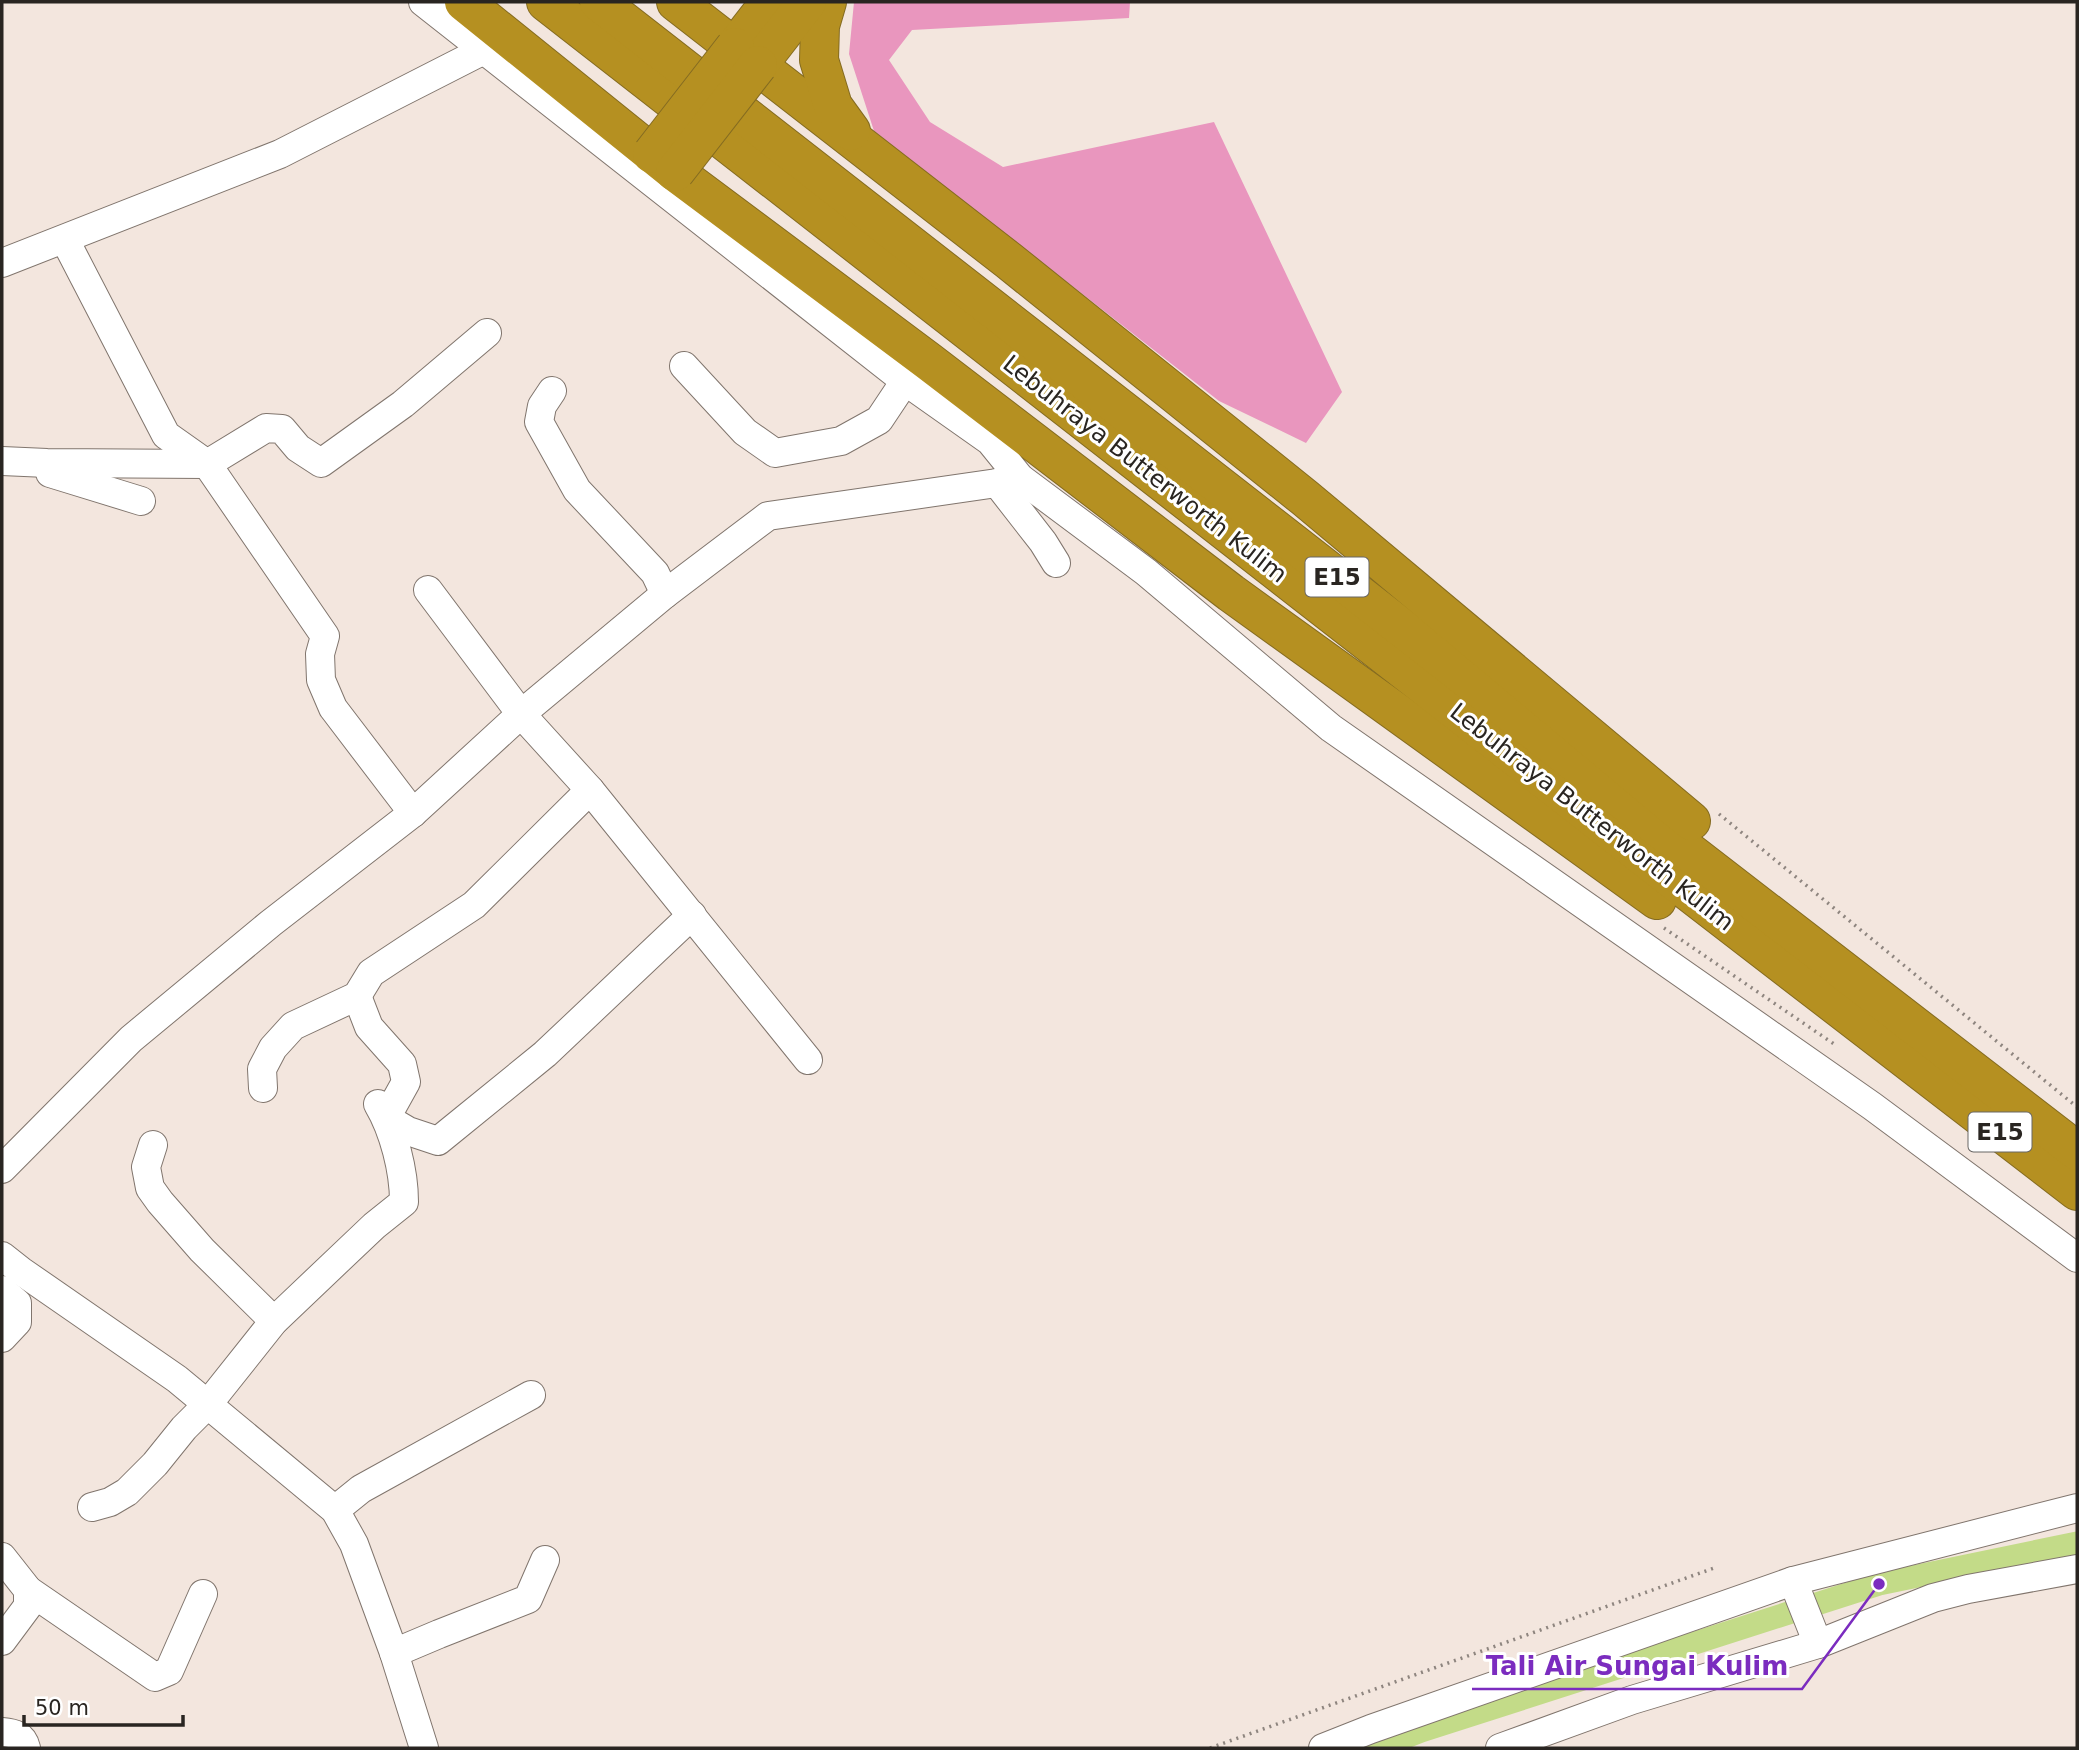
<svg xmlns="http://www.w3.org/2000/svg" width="2079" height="1750" font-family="'DejaVu Sans',sans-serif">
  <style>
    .forest { fill: #e996be }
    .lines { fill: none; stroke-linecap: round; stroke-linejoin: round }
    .canal { stroke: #c3db88; stroke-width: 23 }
    .minor-casing { stroke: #80756d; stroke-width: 30 }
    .highway-casing { stroke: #846b21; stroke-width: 40 }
    .path { stroke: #8e857f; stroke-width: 3.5; stroke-dasharray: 2 5; stroke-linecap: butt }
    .minor { stroke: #fff; stroke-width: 28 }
    .highway { stroke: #b59021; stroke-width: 38 }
    .highway-bridge-casing { stroke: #846b21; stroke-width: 40; stroke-linecap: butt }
    .highway-bridge { stroke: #b59021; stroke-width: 38 }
    .labels { text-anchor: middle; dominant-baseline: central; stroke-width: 6; stroke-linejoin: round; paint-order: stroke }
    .shield { fill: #fff; stroke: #696664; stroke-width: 2 }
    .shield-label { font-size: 23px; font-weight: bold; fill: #292521 }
    .street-label { font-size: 24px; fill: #292521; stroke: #fff }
    .leader { fill: none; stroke: #7b2cbf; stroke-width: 2.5 }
    .callout-dot { fill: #7b2cbf; stroke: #fff; stroke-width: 2.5 }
    .callout-label { font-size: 26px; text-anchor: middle; font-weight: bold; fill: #7b2cbf; stroke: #fff; stroke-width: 6; stroke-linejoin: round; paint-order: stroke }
  </style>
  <rect width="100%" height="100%" fill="#f3e6de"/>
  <path class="forest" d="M854 2H1130L1129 18 912 30 889 60 930 122 1003 167 1214 122 1342 392 1306 443 1219 401 874 131 849 54Z"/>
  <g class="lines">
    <path class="canal" d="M1378 1748 1421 1731 1879 1584 2077 1543"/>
    <defs>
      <g id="minor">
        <path d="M423 2 905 381 990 441 1020 478 1146 572 1331 728 1872 1106 2077 1258"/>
        <path d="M65 240 166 435 207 464 325 636 320 654 321 680 333 708 413 813"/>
        <path d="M2 263 280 154 484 50"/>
        <path d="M684 366 745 432 775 453 841 441 879 420 905 381"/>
        <path d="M552 391 542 406 539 422 577 490 655 573 665 594"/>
        <path d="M2 461 47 463 207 464 266 428 282 429 298 448 321 463 403 404 487 333"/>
        <path d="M50 473 141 501"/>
        <path d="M997 483 1043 542 1056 563"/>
        <path d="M428 590 521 714 590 790 808 1060"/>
        <path d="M357 996 369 1027 402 1064 406 1082 386 1118 408 1131 438 1141 545 1054 692 915"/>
        <path d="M263 1088 262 1069 273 1048 293 1026 357 996 371 973 474 905 590 790"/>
        <path d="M153 1145 146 1167 150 1188 160 1202 202 1250 274 1321"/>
        <path d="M2 1169 131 1039 271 923 413 813 521 714 665 594 768 516 997 483 1020 478"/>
        <path d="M2 1256 21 1271 177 1379 335 1510 354 1544 394 1653 424 1748"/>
        <path d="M2 1290 17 1303V1322L2 1338"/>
        <path d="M92 1507 110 1502 127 1492 155 1464 184 1428 208 1404 274 1321 374 1226 404 1202C404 1171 394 1131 378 1104"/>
        <path d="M335 1510 361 1489 531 1395"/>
        <path d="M2 1557 28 1590 155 1677 169 1671 203 1594"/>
        <path d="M1793 1581 1818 1644"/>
        <path d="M2 1641 28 1606V1590"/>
        <path d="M394 1653 439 1634 528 1599 545 1560"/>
        <path d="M2 1732C14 1733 23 1735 26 1748"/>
        <path d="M1323 1748 1371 1729 1793 1581 2077 1508"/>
        <path d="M1500 1748 1632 1700 1818 1644 1933 1598 1968 1589 2077 1569"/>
      </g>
      <g id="highway">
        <path d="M464 2 675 172 928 361 1231 593 1657 900"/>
        <path d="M546 2 1672 879 2077 1191"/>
        <path d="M599 2 1692 854 2077 1151"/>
        <path d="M676 2 1008 260 1305 498 1691 821"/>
        <path d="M827 2 820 26 819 60 833 106 851 131"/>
        <path d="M735 47 770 2"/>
        <path d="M758 65 807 2"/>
      </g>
    </defs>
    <use href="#minor" class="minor-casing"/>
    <use href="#highway" class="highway-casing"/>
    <g class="path">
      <path d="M1719 814 2077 1107"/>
      <path d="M1664 928 1834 1044"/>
      <path d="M1210 1748 1717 1567"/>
    </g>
    <use href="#minor" class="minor"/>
    <use href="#highway" class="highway"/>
    <defs>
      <g id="highway-bridge">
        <path d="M652 154 735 47"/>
        <path d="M675 172 758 65"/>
      </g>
    </defs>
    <use href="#highway-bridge" class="highway-bridge-casing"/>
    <use href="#highway-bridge" class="highway-bridge"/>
  </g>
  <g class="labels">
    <g class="shield">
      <rect x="1305.5" y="557.5" width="63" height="39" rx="5"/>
      <rect x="1968.5" y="1112.5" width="63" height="39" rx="5"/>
    </g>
    <g class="shield-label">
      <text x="1337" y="577">E15</text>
      <text x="2000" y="1132">E15</text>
    </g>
    <g class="street-label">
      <text transform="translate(1145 469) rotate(38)">Lebuhraya Butterworth Kulim</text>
      <text transform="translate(1592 817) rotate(38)">Lebuhraya Butterworth Kulim</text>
    </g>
  </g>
  <path class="leader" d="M1879 1584L1802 1689H1472"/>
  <circle class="callout-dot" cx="1879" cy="1584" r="7"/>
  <g class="callout-label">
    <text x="1637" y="1675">Tali Air Sungai Kulim</text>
  </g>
  <rect width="2079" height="1750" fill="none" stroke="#292521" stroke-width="7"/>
  <path d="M24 1715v10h159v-10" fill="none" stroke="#292521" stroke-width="3.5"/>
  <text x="35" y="1715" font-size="21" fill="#292521" stroke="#ffffff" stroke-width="5" paint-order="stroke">50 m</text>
</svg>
